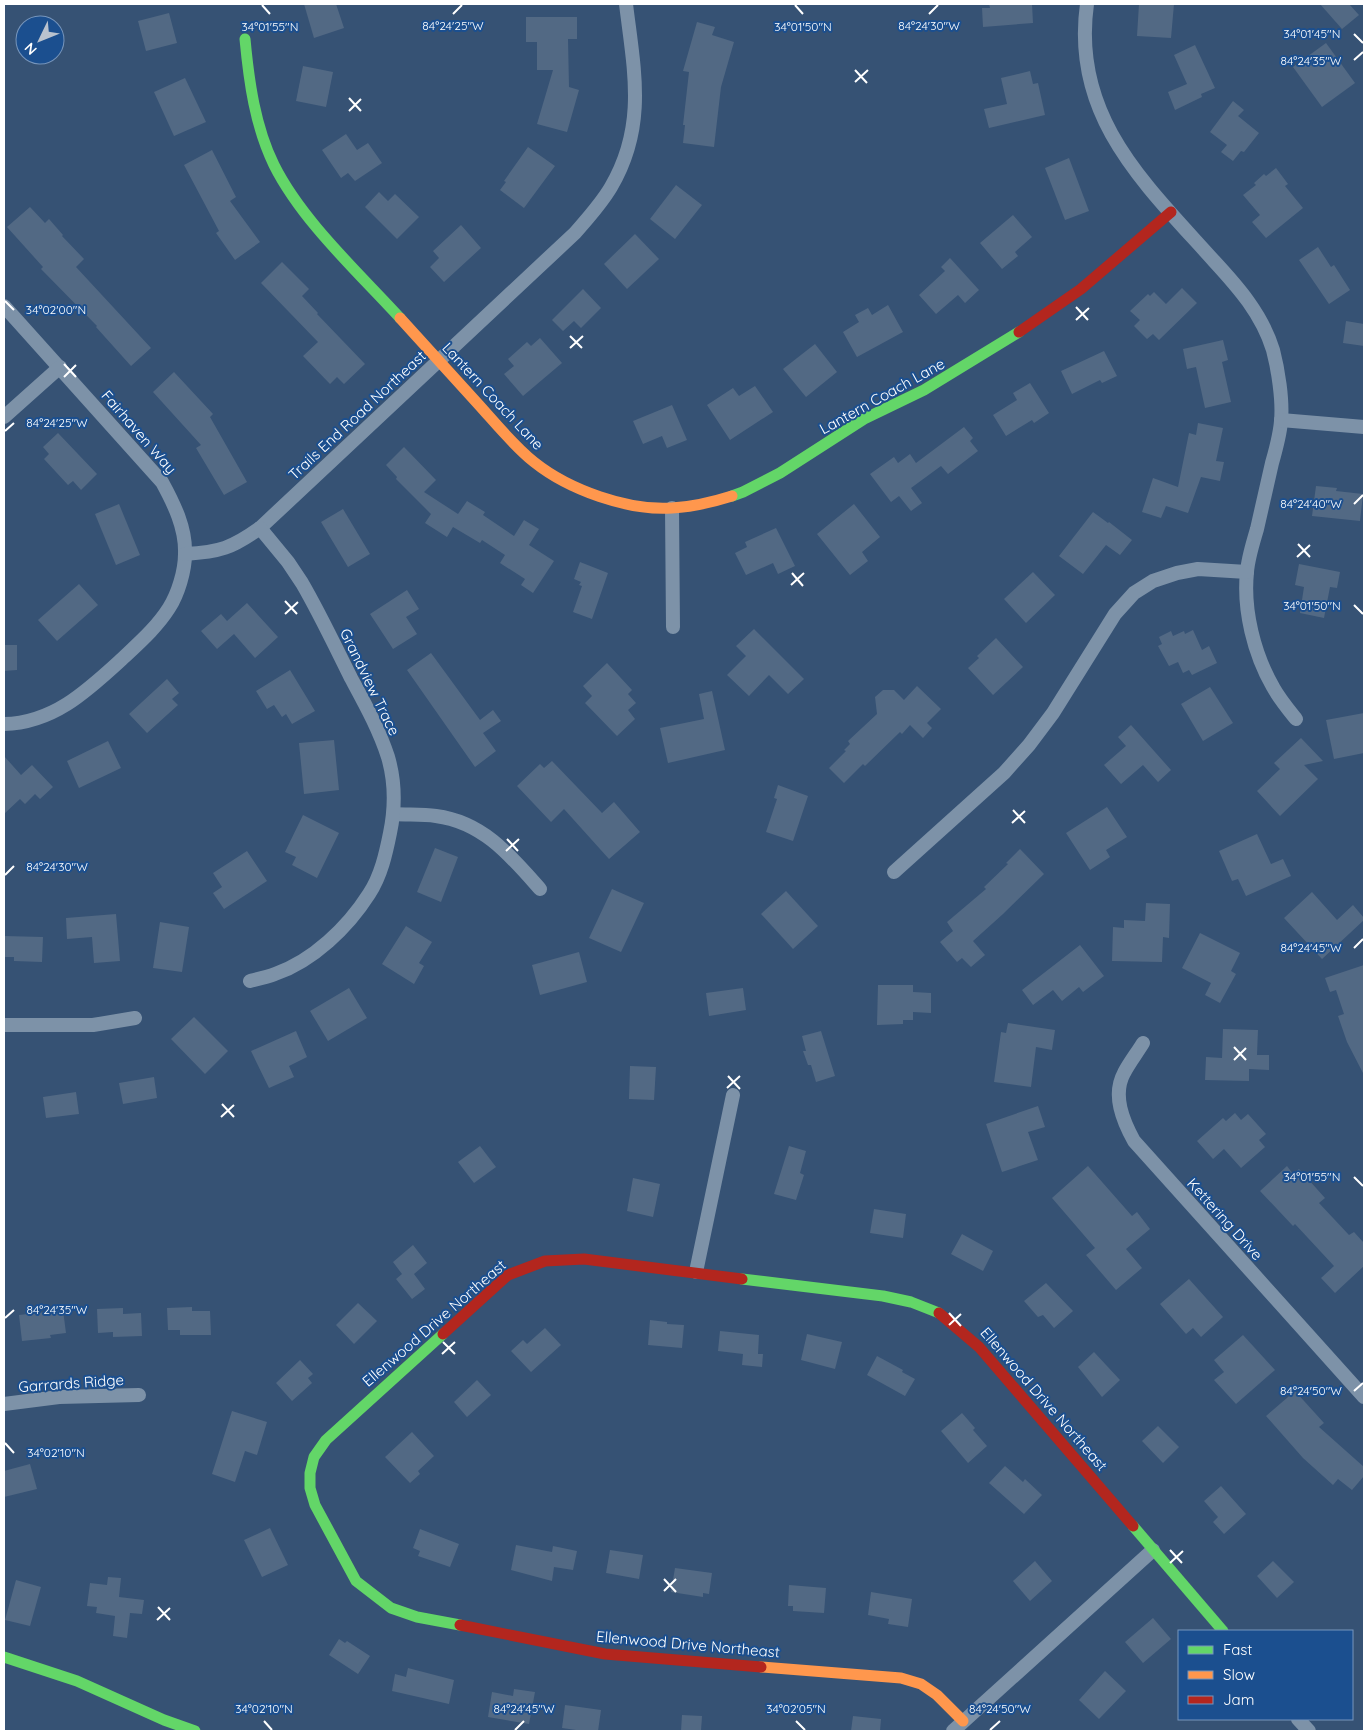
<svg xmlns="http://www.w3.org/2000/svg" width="1368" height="1735" font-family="Quicksand,sans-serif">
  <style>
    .building { fill: #526984 }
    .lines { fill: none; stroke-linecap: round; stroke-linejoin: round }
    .street { stroke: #7d92a8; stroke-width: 14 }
    .fast { stroke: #63d668; stroke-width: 11 }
    .slow { stroke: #ff974d; stroke-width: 11 }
    .jam { stroke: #b3261e; stroke-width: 11 }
    .ticks { fill: none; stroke: #fff; stroke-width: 2 }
    .labels { text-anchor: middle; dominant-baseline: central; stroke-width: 4; stroke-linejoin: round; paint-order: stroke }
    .street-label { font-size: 15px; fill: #fff; stroke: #1b4f8f }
    .ticks-label { font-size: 12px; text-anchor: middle; fill: #fff; stroke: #1b4f8f; stroke-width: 4; stroke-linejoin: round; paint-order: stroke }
  </style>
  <rect width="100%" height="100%" fill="#365274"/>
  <g class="building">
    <path d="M304 4H336L344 28 314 38Z"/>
    <path d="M989 4H1032L1033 23 983 27 982 8H990Z"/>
    <path d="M1139 4H1174L1171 38 1137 36Z"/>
    <path d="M1320 4H1349L1359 15 1342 29Z"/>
    <path d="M169 13 177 43 146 51 138 21Z"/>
    <path d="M526 17H577V39H568L569 87 579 90 567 132 537 124 553 70H537V42H526Z"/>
    <path d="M697 22 715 27 712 35 734 42 721 87 714 147 683 143 685 125H683L689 72 683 71Z"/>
    <path d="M1326 43 1355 83 1322 107 1293 67Z"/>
    <path d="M1195 45 1215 88 1201 94 1202 97 1175 110 1168 92 1187 84 1174 55Z"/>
    <path d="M303 66 333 72 326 107 296 101Z"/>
    <path d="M1030 71 1033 84 1038 83 1045 115 989 128 984 109 1007 104 1001 78Z"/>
    <path d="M185 78 206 122 174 136 154 92Z"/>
    <path d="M1233 101 1244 110 1238 116 1259 133 1244 152 1241 151 1233 161 1221 152 1227 145 1210 132Z"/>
    <path d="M346 134 357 150 368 143 382 163 355 181 348 173 341 178 322 150Z"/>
    <path d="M528 147 555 166 524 208 500 190 506 182 504 181Z"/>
    <path d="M212 150 236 197 230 201 260 242 235 260 216 233 219 231 184 165Z"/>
    <path d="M1069 158 1089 211 1065 220 1045 168Z"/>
    <path d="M1276 168 1288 184 1285 186 1303 208 1266 238 1252 222 1260 215 1243 195 1256 185 1254 183 1264 174 1266 176Z"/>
    <path d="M676 185 702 205 675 239 650 219Z"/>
    <path d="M379 192 388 201 395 194 419 217 397 239 365 207Z"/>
    <path d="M30 207 45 223 49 219 63 235 62 236 84 259 76 267 151 348 131 366 96 327 97 326 41 269 43 267 7 227Z"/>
    <path d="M1013 215 1032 237 1015 252 1018 256 1002 269 980 243Z"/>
    <path d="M461 225 481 248 444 282 430 267 439 258 433 251Z"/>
    <path d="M635 234 659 259 627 289 604 264Z"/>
    <path d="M1318 247 1331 267 1334 265 1350 290 1329 304 1299 260Z"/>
    <path d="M950 258 979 290 965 303 958 295 936 314 919 295 945 271 941 267Z"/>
    <path d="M282 262 309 289 302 296 318 313 317 314 365 364 344 384 337 377 330 384 303 356 318 342 261 283Z"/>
    <path d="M1182 288 1197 303 1159 340 1153 334 1147 339 1134 326 1140 320 1130 311 1148 294 1150 296 1154 292 1166 304Z"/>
    <path d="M583 289 601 308 581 328 574 321 563 331 552 320Z"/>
    <path d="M888 305 903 332 857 357 843 332 859 322 855 315 868 308 872 315Z"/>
    <path d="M1346 321 1364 324V346L1343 343Z"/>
    <path d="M540 338 562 363 523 396 504 374 514 366 508 359 527 342 531 346Z"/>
    <path d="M1223 340 1228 360 1222 362 1231 402 1205 408 1196 367 1187 369 1183 349Z"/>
    <path d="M815 344 837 372 806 397 783 369Z"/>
    <path d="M1104 351 1117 376 1102 383 1100 380 1072 394 1061 371Z"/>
    <path d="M174 372 213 414 210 417 247 482 224 495 196 448 201 445 153 392Z"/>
    <path d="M1030 383 1049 413 1034 423 1032 420 1006 436 993 415 1017 400 1013 393Z"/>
    <path d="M755 386 773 412 730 440 707 405 733 388 739 396Z"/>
    <path d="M672 405 687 440 667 448 662 436 643 444 633 421Z"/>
    <path d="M1198 423 1223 428 1216 461 1224 462 1220 481 1201 477 1188 513 1166 506 1161 518 1142 512 1153 478 1178 487 1189 433 1196 435Z"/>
    <path d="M964 427 973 438 970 441 978 451 948 474 941 466 911 488 922 503 911 511 899 496 891 502 870 474 894 457 898 463 910 454 916 463Z"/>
    <path d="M58 433 97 474 81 490 73 481 68 485 44 459 49 454 43 447Z"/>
    <path d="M404 447 436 480 424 492 458 514 467 501 485 512 483 515 514 536 524 520 539 529 529 545 554 561 533 593 521 585 525 579 500 563 505 555 482 540 480 543 453 527 447 537 425 523 431 514 396 479 397 477 386 465Z"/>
    <path d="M1316 486 1337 488 1336 491 1363 494 1360 521 1312 516Z"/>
    <path d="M119 504 140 555 116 565 95 514Z"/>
    <path d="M854 504 880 537 862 552 868 561 850 575 817 534Z"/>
    <path d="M343 509 370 554 348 567 321 522Z"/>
    <path d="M1093 512 1108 523 1109 522 1132 540 1120 555 1106 545 1083 574 1059 556Z"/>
    <path d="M776 528 795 566 778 574 773 563 746 575 735 553 747 547 745 542Z"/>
    <path d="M580 562 608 573 592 619 573 612 582 586 579 585 581 582 574 579Z"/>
    <path d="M1299 564 1340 572 1337 588 1330 587 1324 618 1300 613 1304 587 1295 585Z"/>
    <path d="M1033 572 1055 595 1026 623 1004 599Z"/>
    <path d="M79 584 98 605 57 641 38 620Z"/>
    <path d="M407 590 419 609 406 617 417 634 393 649 370 614Z"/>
    <path d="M247 603 278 637 255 658 234 634 217 649 201 631 221 614 227 621Z"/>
    <path d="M754 629 804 679 788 694 769 675 749 696 727 675 746 656 736 646Z"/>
    <path d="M1193 630 1202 650 1209 646 1217 663 1192 675 1189 670 1183 673 1178 662 1169 666 1158 646 1162 644 1159 637 1171 631 1173 636 1184 631 1185 634Z"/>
    <path d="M996 638 1023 667 993 695 968 668 979 658 977 656Z"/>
    <path d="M4 645H17V670L4 671Z"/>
    <path d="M431 653 480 720 493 710 501 721 483 733 496 751 475 767 407 670Z"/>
    <path d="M607 663 632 690 628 694 636 703 628 710 635 719 617 736 585 703 592 696 583 686Z"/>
    <path d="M290 670 315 711 292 724 286 714 282 717 274 705 267 709 256 691Z"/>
    <path d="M167 679 179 693 172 699 178 705 147 733 129 714Z"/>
    <path d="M917 686 941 709 927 723 932 728 923 738 910 725 902 734 900 732 865 766 863 764 844 783 829 768 846 751 844 750 850 744 848 741 877 714 875 697 883 690H894L904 700Z"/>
    <path d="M1210 687 1233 723 1203 741 1181 704Z"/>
    <path d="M712 691 725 750 668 763 660 728 704 719 699 694Z"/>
    <path d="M1364 713V753L1334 759 1326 720Z"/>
    <path d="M1131 725 1171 770 1158 782 1143 765 1121 784 1104 765 1126 746 1118 737Z"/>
    <path d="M1301 738 1323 761 1304 765 1318 779 1280 816 1257 791 1280 769 1274 763Z"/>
    <path d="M334 740 339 790 304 794 299 743Z"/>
    <path d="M108 741 121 768 79 788 67 761Z"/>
    <path d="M4 756 21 775 32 765 53 787 40 799 35 794 25 804 20 799 4 814Z"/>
    <path d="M552 761 602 813 614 802 640 832 609 859 564 809 551 822 517 786 540 764 544 768Z"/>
    <path d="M778 785 808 796 793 841 766 832 777 799 774 798Z"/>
    <path d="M1107 807 1127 837 1106 850 1110 857 1090 870 1066 833Z"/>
    <path d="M303 815 339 833 317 878 292 865 296 857 285 852Z"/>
    <path d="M1257 834 1271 864 1283 859 1291 876 1246 896 1238 879 1232 881 1219 851Z"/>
    <path d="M435 848 458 857 441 902 417 892Z"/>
    <path d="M1020 849 1044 874 1003 914 973 941 985 955 971 967 962 958 957 962 940 942 953 931 947 922 986 889 984 887 1008 864 1006 863Z"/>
    <path d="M247 851 267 881 224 909 213 893 222 887 213 873Z"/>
    <path d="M612 889 644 903 621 952 589 938Z"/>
    <path d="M786 891 818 926 793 949 761 914Z"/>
    <path d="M1312 892 1337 920 1353 905 1364 918V920L1322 959 1284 918Z"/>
    <path d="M1146 903 1170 904 1169 938 1163 937 1162 962 1112 961 1113 927 1124 928V920L1145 921Z"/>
    <path d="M116 914 120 961 94 963 92 937 67 939 66 918Z"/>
    <path d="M160 922 189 927 182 972 153 968Z"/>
    <path d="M406 926 432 942 419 963 424 966 414 984 382 964Z"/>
    <path d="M1200 933 1240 953 1231 971 1236 974 1220 1003 1205 995 1211 983 1182 968Z"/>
    <path d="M4 936 43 937 42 962 14 961V957H4Z"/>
    <path d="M1080 945 1104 976 1083 992 1079 987 1062 1001 1053 990 1033 1005 1022 990Z"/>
    <path d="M579 952 587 982 540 995 532 965Z"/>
    <path d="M1364 965V1075L1347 1042 1338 1016 1344 1014 1336 990 1330 992 1325 978Z"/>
    <path d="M878 985H913V992L931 993V1013L913 1012V1020H903V1024L877 1025Z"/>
    <path d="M349 988 367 1018 328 1041 310 1011Z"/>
    <path d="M743 988 746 1010 709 1016 706 993Z"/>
    <path d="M194 1017 228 1051 205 1074 171 1039Z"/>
    <path d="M1008 1023 1055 1030 1052 1050 1036 1047 1031 1087 994 1082 1001 1032 1006 1033Z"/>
    <path d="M1223 1029 1258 1030 1257 1055H1269V1070L1249 1069V1081L1205 1080 1206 1057 1222 1058Z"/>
    <path d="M296 1031 307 1057 289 1066 294 1077 269 1088 251 1051Z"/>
    <path d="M821 1031 835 1076 816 1082 811 1065H808L803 1051H806L802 1036Z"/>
    <path d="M630 1066 656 1067 654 1100 629 1099Z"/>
    <path d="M154 1077 157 1098 123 1104 119 1083Z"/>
    <path d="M76 1092 79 1114 46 1118 43 1097Z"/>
    <path d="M1038 1106 1045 1127 1028 1132 1038 1160 1002 1172 986 1124Z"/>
    <path d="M1235 1113 1241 1120 1248 1114 1266 1134 1259 1140 1265 1147 1241 1168 1224 1149 1213 1159 1197 1141 1223 1118 1226 1121Z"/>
    <path d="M480 1146 496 1167 474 1183 458 1162Z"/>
    <path d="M789 1146 806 1151 800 1173 804 1175 796 1200 774 1194Z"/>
    <path d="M1088 1166 1132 1216 1137 1212 1150 1229 1126 1249 1142 1268 1116 1290 1086 1255 1095 1248 1052 1198Z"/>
    <path d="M1287 1166 1293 1174 1299 1169 1325 1198 1319 1203 1349 1235 1354 1232 1364 1243V1266L1335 1293 1321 1278 1334 1266 1295 1224 1293 1226 1260 1191Z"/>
    <path d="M633 1178 660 1184 653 1217 627 1211Z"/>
    <path d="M874 1209 906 1214 903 1238 870 1233Z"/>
    <path d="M962 1234 993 1251 983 1271 951 1254Z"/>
    <path d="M413 1245 427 1263 414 1274 425 1289 412 1299 396 1279 402 1274 393 1262Z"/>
    <path d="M1189 1279 1223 1317 1201 1337 1193 1328 1186 1334 1160 1304Z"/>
    <path d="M1046 1283 1073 1311 1054 1328 1043 1315 1038 1317 1024 1301Z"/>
    <path d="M358 1303 377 1321 354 1344 336 1325Z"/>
    <path d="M192 1307V1311H210L211 1335H180V1330H168L167 1308Z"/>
    <path d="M123 1308V1314L141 1313 142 1336 113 1337V1332L98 1333 97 1309Z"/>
    <path d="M63 1310 66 1333 50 1335 51 1338 22 1341 19 1315Z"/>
    <path d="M650 1320 667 1322V1324L684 1325 682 1348 648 1345Z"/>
    <path d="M545 1328 561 1345 531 1372 511 1351 523 1340 527 1344Z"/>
    <path d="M720 1331 759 1335 758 1354H763L762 1367 742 1365 743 1354 718 1351Z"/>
    <path d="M807 1334 842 1342 835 1369 801 1360Z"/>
    <path d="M1243 1335 1275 1370 1236 1404 1214 1380 1224 1372 1214 1360Z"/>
    <path d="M1094 1352 1120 1380 1102 1397 1078 1367Z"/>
    <path d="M877 1356 903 1370 902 1372 915 1379 905 1396 867 1375Z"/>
    <path d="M300 1360 313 1374 308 1378 312 1383 292 1401 276 1383Z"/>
    <path d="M477 1380 491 1395 467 1417 454 1402Z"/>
    <path d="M1295 1391 1324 1423 1319 1427 1364 1467V1476L1352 1490 1338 1479 1333 1485 1303 1458 1266 1416Z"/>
    <path d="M232 1411 267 1422 257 1455 245 1451 235 1482 212 1474Z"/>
    <path d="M962 1413 975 1428 973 1430 987 1446 968 1463 941 1431Z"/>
    <path d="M1158 1426 1179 1447 1163 1463 1142 1441Z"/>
    <path d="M412 1432 434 1456 418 1471 420 1474 410 1483 385 1457Z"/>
    <path d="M30 1464 37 1489 4 1497V1471Z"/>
    <path d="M1005 1466 1023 1482 1025 1479 1042 1495 1024 1514 989 1483Z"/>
    <path d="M1221 1486 1246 1514 1224 1534 1213 1522 1218 1517 1204 1501Z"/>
    <path d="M270 1528 288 1565 262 1577 244 1540Z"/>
    <path d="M420 1529 459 1544 450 1567 418 1556 420 1551 413 1548Z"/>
    <path d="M516 1545 552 1552 553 1546 577 1551 573 1570 554 1567 552 1581 511 1570Z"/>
    <path d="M610 1550 643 1555 639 1579 606 1573Z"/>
    <path d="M1035 1561 1052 1581 1030 1601 1013 1581Z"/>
    <path d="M1273 1561 1294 1582 1277 1598 1257 1576Z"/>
    <path d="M675 1568 712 1573 709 1594 703 1593V1597L671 1592Z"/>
    <path d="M108 1577 121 1578 119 1597 144 1600 142 1614 130 1613 127 1638 113 1636 115 1616 96 1613 97 1607 87 1606 90 1583 107 1585Z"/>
    <path d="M16 1580 41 1587 30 1626 5 1620Z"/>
    <path d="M789 1585 826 1588 824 1613 793 1611V1606H788Z"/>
    <path d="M871 1592 912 1599 908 1627 888 1624 889 1619 868 1615Z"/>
    <path d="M1153 1618 1171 1639 1143 1663 1125 1642Z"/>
    <path d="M339 1639 345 1643 347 1641 370 1656 358 1674 329 1655Z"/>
    <path d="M408 1668 454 1680 449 1704 392 1691 395 1674 406 1677Z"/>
    <path d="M1105 1671 1126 1691 1099 1719 1079 1700Z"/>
    <path d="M514 1689 535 1692 529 1724 488 1717 492 1692 513 1696Z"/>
    <path d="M565 1705 601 1710 598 1731H583L562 1728Z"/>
    <path d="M682 1715 702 1716 701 1731H681Z"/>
    <path d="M853 1716 881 1719 880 1731H851Z"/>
  </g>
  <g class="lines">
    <g class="street">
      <path d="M1087 4C1071 117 1145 184 1214 261 1238 287 1262 314 1273 350 1278 369 1283 400 1281 421 1280 435 1276 449 1272 463 1267 485 1262 507 1257 529 1253 543 1248 558 1247 572 1243 610 1254 654 1273 687 1279 698 1288 709 1296 719"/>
      <path d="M4 306 162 482C174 504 186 528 185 554 185 571 178 594 169 608 157 627 140 642 123 658 88 690 54 723 4 724"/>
      <path d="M4 417 60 367"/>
      <path d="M1281 420 1364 427"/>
      <path d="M672 508 673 627"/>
      <path d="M185 554C220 552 232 548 260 528L575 233C588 218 601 204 611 187 647 126 634 70 626 4"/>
      <path d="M394 814C407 815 422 814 436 816 483 822 511 856 540 889"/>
      <path d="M894 872 1004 773 1029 745 1053 713 1115 614 1134 593 1153 581 1177 573 1198 569 1247 572"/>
      <path d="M250 981C258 979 267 977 275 974 313 961 348 927 369 894 381 876 386 853 390 833 395 809 395 781 388 757 379 729 365 704 351 678 335 646 320 614 302 583L288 562 260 528"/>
      <path d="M4 1025H93L135 1018"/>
      <path d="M1143 1043C1137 1053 1129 1063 1124 1073 1112 1095 1123 1121 1134 1141L1364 1397"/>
      <path d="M696 1272 733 1095"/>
      <path d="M4 1404 59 1397 139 1395"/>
      <path d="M1298 1719 1309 1731"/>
      <path d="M953 1731 1153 1550"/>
    </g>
    <g class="fast">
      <path d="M245 39C249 82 255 126 274 165 302 221 358 272 400 318"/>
      <path d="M732 496 743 492 780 473 864 419 924 390 1019 332"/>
      <path d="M742 1279 883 1296 911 1302 939 1313"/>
      <path d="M443 1334 326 1440 314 1457 310 1473V1488L315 1505 356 1581 391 1608 417 1617 460 1625"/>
      <path d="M1133 1526 1223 1631"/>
      <path d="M4 1657 77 1681 164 1720 195 1731"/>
    </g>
    <g class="slow">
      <path d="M400 318C426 347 453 376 479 405 497 425 514 446 534 462 569 490 628 511 672 508 692 507 713 502 732 496"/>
      <path d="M761 1667 901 1678 921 1684 937 1695 963 1721"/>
    </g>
    <g class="jam">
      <path d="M1019 332 1081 289 1171 212"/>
      <path d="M939 1313 979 1347 1133 1526"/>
      <path d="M443 1334 508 1275 545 1261 584 1259 742 1279"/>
      <path d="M460 1625 605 1654 761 1667"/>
    </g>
  </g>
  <path class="ticks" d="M262 5 270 14M795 5 803 14M453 14 462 5M929 14 938 5M1354 34 1363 43M1354 60 1363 52M855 70 867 83M855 82 868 70M349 98 361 111M349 111 361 99M5 301 14 310M1076 307 1088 320M1076 320 1089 308M570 336 582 348M570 348 583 336M64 364 76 377M64 377 76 365M5 431 14 423M1354 504 1363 495M1298 544 1310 557M1297 557 1310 545M792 573 803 586M791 585 804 573M285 601 297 614M1354 605 1363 614M285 614 298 602M1013 810 1025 823M1012 823 1025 811M507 839 518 851M506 851 519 839M5 875 14 866M1354 948 1363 939M1234 1047 1246 1060M1234 1060 1246 1048M728 1076 740 1089M727 1088 740 1076M222 1104 234 1117M221 1117 234 1105M1354 1177 1363 1186M949 1313 961 1326M5 1318 14 1310M949 1325 961 1314M443 1342 455 1354M442 1354 455 1342M1354 1391 1363 1383M5 1443 14 1453M1170 1550 1182 1563M1170 1563 1183 1551M664 1579 676 1592M664 1591 676 1579M158 1607 170 1620M157 1620 170 1608M264 1721 272 1730M796 1721 805 1730M515 1730 524 1721M990 1730 1000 1721"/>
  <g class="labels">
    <g class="street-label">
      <text transform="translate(493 396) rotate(47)">Lantern Coach Lane</text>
      <text transform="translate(882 396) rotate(-29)">Lantern Coach Lane</text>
      <text transform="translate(357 415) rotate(-43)">Trails End Road Northeast</text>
      <text transform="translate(139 432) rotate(49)">Fairhaven Way</text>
      <text transform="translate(370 682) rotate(64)">Grandview Trace</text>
      <text transform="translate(1225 1219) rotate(48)">Kettering Drive</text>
      <text transform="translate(434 1323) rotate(-41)">Ellenwood Drive Northeast</text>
      <text transform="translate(71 1383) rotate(-4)">Garrards Ridge</text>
      <text transform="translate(1044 1399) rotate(49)">Ellenwood Drive Northeast</text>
      <text transform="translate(688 1644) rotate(5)">Ellenwood Drive Northeast</text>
    </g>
  </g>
  <g class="ticks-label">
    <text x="453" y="30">84°24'25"W</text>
    <text x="929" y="30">84°24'30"W</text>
    <text x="803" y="31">34°01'50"N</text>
    <text x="270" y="31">34°01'55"N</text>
    <text x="1312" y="38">34°01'45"N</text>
    <text x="1311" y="65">84°24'35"W</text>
    <text x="56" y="314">34°02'00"N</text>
    <text x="57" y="427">84°24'25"W</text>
    <text x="1311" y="508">84°24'40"W</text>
    <text x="1312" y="610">34°01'50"N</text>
    <text x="57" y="871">84°24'30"W</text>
    <text x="1311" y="952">84°24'45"W</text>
    <text x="1312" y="1181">34°01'55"N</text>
    <text x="57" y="1314">84°24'35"W</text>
    <text x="1311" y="1395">84°24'50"W</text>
    <text x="56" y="1457">34°02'10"N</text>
    <text x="264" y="1713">34°02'10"N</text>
    <text x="796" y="1713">34°02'05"N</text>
    <text x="524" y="1713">84°24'45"W</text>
    <text x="1000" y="1713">84°24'50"W</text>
  </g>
  <rect width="1368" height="1735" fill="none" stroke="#ffffff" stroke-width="10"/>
  <rect x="1178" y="1630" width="175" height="90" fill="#1b4f8f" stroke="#7695bc"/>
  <rect x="1188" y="1646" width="25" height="8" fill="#63d668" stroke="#7695bc"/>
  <text x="1223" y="1655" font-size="15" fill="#ffffff">Fast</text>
  <rect x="1188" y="1671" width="25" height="8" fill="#ff974d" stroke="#7695bc"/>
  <text x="1223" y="1680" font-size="15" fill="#ffffff">Slow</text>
  <rect x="1188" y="1696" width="25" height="8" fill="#b3261e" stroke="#7695bc"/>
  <text x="1223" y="1705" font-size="15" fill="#ffffff">Jam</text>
  <g transform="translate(40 40) rotate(227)"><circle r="24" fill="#1b4f8f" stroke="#7695bc"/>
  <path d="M0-4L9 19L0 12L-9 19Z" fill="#b9c2ce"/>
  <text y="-8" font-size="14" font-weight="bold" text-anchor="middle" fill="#ffffff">N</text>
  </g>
</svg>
